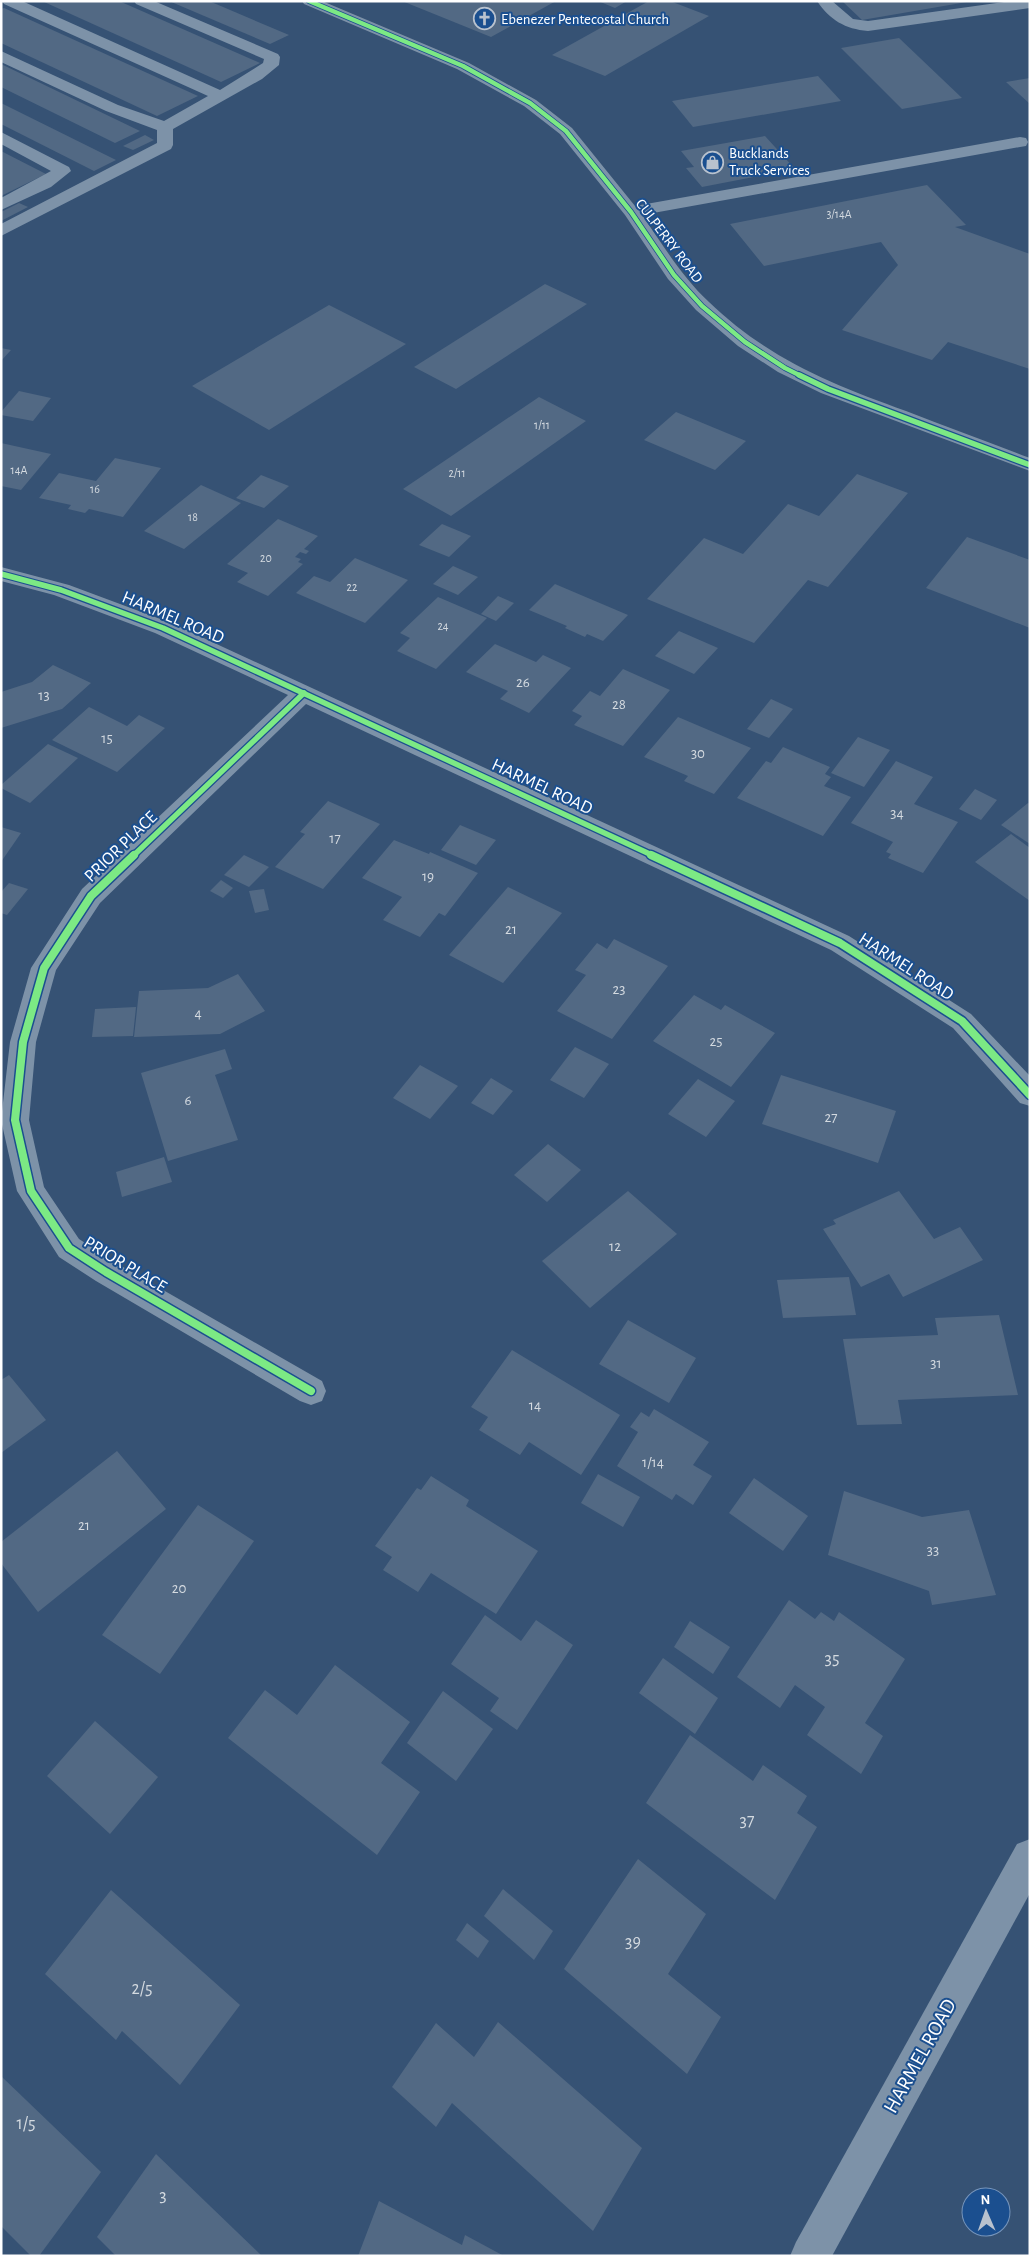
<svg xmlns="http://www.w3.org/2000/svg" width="1031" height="2257" font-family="'Alegreya Sans',sans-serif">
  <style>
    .building { fill: #526984 }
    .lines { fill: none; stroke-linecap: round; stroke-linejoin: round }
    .minor { fill: #7d92a8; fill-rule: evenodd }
    .cycleway-far2-casing { stroke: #1b4f8f; stroke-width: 6 }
    .cycleway-far1-casing { stroke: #1b4f8f; stroke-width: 8 }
    .cycleway-casing { stroke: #1b4f8f; stroke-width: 11 }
    .cycleway-far2 { stroke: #7ce984; stroke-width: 4.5 }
    .cycleway-far1 { stroke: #7ce984; stroke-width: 5.5 }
    .cycleway { stroke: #7ce984; stroke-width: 8 }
    .labels { text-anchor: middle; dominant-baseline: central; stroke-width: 4; stroke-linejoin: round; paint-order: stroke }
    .far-number-label { font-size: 12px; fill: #d4dae0 }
    .far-poi-label { font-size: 15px; fill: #fff; stroke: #1b4f8f; text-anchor: start }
    .far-street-label { font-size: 15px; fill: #fff; stroke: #1b4f8f }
    .number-label { font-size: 15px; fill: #d4dae0 }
    .street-label { font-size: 18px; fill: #fff; stroke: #1b4f8f }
    .near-number-label { font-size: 18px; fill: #d4dae0 }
    .near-street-label { font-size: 21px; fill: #fff; stroke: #1b4f8f }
  </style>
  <rect width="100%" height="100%" fill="#365274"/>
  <g class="building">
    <path d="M42 1H119L260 63 221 82Z"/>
    <path d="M169 1H209L289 35 270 44Z"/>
    <path d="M402 1H556L491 37Z"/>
    <path d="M598 1H627L615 8Z"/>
    <path d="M649 1H670L709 16 605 76 552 55Z"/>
    <path d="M842 1H967V2L862 20Z"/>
    <path d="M4 8 198 96 157 116 1 43V9Z"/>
    <path d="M899 38 962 98 902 109 841 48Z"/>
    <path d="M1 64 140 131 115 143 1 87Z"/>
    <path d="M818 76 841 101 693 127 672 101Z"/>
    <path d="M1030 78V104L1006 82Z"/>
    <path d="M1 103 116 160 94 171 1 124Z"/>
    <path d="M145 135 154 140 133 150 123 146Z"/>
    <path d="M765 136 795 169 702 187 686 168 694 167 681 151Z"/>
    <path d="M1 151 46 174 1 196Z"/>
    <path d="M927 185 966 225 955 227 1030 254V369L948 342 932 360 842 330 898 265 881 242 764 266 730 224Z"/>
    <path d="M19 203 28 207 1 221V212Z"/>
    <path d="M545 284 587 304 456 389 414 367Z"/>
    <path d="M329 305 406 344 269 430 192 386Z"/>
    <path d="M1 348 11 350 1 361Z"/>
    <path d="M19 391 51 398 33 421 1 415V412Z"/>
    <path d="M539 397 586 421 451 516 403 489Z"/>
    <path d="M676 412 746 441 715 470 644 440Z"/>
    <path d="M1 443 51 454 21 490 1 486Z"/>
    <path d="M115 458 161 468 123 517 89 509 85 513 68 509 71 505 39 498 59 473 96 481Z"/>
    <path d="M857 474 908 493 828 587 808 580 754 643 647 599 704 538 743 554 788 504 819 516Z"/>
    <path d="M261 475 289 486 264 508 236 498Z"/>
    <path d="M201 485 241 503 184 549 144 531Z"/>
    <path d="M278 519 318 536 304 549 309 551 306 554 300 552 295 557 301 559 298 562 303 564 268 596 237 582 248 573 227 564Z"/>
    <path d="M442 524 471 536 449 557 419 545Z"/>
    <path d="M967 537 1030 560V628L926 588Z"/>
    <path d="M355 558 408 580 365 623 296 593 314 576 330 582Z"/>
    <path d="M453 566 478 577 458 595 433 584Z"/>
    <path d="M555 584 628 615 603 641 587 634 585 637 565 628 567 626 529 610Z"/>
    <path d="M498 596 514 603 496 621 481 614Z"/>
    <path d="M438 597 487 618 436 669 397 651 410 638 400 633Z"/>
    <path d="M679 631 718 648 694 674 655 656Z"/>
    <path d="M495 644 536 662 543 655 571 668 529 713 500 699 508 691 466 672Z"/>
    <path d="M53 665 91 683 62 709 1 728V692L32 682Z"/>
    <path d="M623 669 670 690 623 746 574 725 582 716 572 711 590 691 600 696Z"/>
    <path d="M771 699 793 709 769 738 747 729Z"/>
    <path d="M89 707 127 726 139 715 165 728 117 772 52 740Z"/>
    <path d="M678 717 751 748 714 794 684 781 688 776 644 757Z"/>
    <path d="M858 737 890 750 864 787 831 773Z"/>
    <path d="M48 744 78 758 30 803 1 788V785Z"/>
    <path d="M783 747 830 767 825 774 831 777 824 786 851 797 823 836 737 798 766 761 771 763Z"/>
    <path d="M896 761 933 777 914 804 958 822 923 873 888 858 891 854 886 852 893 842 851 823Z"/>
    <path d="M975 789 997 800 981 820 959 809Z"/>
    <path d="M328 801 380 824 323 889 275 867 305 834 300 832Z"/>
    <path d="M1028 803 1030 804V844L1001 825Z"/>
    <path d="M460 825 496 840 476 865 441 850Z"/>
    <path d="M1 827 21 833 1 862Z"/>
    <path d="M1011 834 1030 848V901L975 862Z"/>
    <path d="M394 840 429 854 430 852 478 873 445 916 439 913 420 937 383 920 402 897 362 878Z"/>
    <path d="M244 855 269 867 249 887 224 875Z"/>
    <path d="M221 880 233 888 223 898 210 891Z"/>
    <path d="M9 883 28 889 7 915 1 913V892Z"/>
    <path d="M508 887 562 913 503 983 449 955Z"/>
    <path d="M264 889 269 910 255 913 249 891Z"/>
    <path d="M614 939 668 966 612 1039 557 1011 586 975 575 970 597 943 607 949Z"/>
    <path d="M238 974 265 1011 220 1034 134 1037 139 991 208 988Z"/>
    <path d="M694 995 721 1010 725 1005 775 1033 731 1087 653 1041Z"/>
    <path d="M136 1007 133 1036 92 1037 95 1009Z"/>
    <path d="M575 1047 609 1064 584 1098 550 1080Z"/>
    <path d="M225 1049 232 1069 215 1075 238 1140 168 1161 141 1073Z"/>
    <path d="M420 1065 458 1086 430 1119 393 1098Z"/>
    <path d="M781 1075 896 1111 878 1163 762 1124Z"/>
    <path d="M491 1078 513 1091 493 1115 471 1103Z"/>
    <path d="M698 1079 735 1101 706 1137 668 1114Z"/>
    <path d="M548 1144 581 1170 547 1202 514 1175Z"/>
    <path d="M164 1157 172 1182 122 1197 116 1172Z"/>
    <path d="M628 1191 677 1234 590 1308 542 1261Z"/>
    <path d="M899 1191 934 1239 960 1227 983 1260 903 1297 889 1274 861 1287 823 1229 836 1224 833 1220Z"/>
    <path d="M849 1277 856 1315 783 1318 777 1280Z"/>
    <path d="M999 1315 1018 1395 898 1400 902 1424 857 1425 843 1339 938 1335 935 1318Z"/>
    <path d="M628 1320 696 1358 669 1403 599 1364Z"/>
    <path d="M512 1350 620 1415 581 1475 529 1442 520 1455 479 1430 488 1417 471 1407Z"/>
    <path d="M9 1375 46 1420 1 1453V1380Z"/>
    <path d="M654 1409 709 1442 693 1465 712 1476 693 1505 676 1494 672 1500 617 1466 638 1432 630 1427 641 1412 649 1417Z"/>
    <path d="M117 1451 166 1509 38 1612 1 1563V1542Z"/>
    <path d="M598 1474 640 1497 623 1527 581 1503Z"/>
    <path d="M431 1476 469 1500 466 1506 538 1551 496 1614 431 1573 418 1592 383 1570 392 1557 375 1546 417 1488 421 1490Z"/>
    <path d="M754 1478 808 1516 783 1551 729 1513Z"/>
    <path d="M844 1491 922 1517 969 1510 996 1595 932 1605 929 1591 828 1555Z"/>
    <path d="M198 1505 254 1541 160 1674 102 1635Z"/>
    <path d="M789 1600 815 1619 821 1612 834 1621 839 1612 905 1659 865 1723 883 1736 861 1774 807 1735 825 1707 795 1685 780 1708 737 1677Z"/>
    <path d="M485 1615 521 1641 536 1620 573 1645 517 1730 490 1711 499 1698 451 1664Z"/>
    <path d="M690 1621 730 1647 713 1674 674 1647Z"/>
    <path d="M663 1658 718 1698 695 1734 639 1693Z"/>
    <path d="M335 1665 410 1722 381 1763 420 1792 377 1855 228 1738 265 1690 297 1715Z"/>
    <path d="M443 1691 493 1729 456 1781 407 1743Z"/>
    <path d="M95 1721 158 1777 110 1834 47 1776Z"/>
    <path d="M690 1735 753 1781 763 1765 807 1796 797 1813 817 1827 775 1900 646 1803Z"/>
    <path d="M638 1859 706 1914 668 1974 721 2017 687 2074 564 1969Z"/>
    <path d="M503 1889 553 1931 534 1960 484 1916Z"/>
    <path d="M111 1890 240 2005 180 2085 122 2031 116 2040 45 1974Z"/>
    <path d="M467 1923 489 1941 478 1958 456 1940Z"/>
    <path d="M498 2022 642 2148 593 2231 452 2103 436 2127 392 2087 436 2023 474 2057Z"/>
    <path d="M1 2076 101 2172 39 2256H31L1 2226Z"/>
    <path d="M156 2154 262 2256H116L97 2237Z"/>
    <path d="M379 2201 462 2245 465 2235 504 2256H358Z"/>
  </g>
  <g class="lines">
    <g class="minor">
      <path d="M2 1H22L220 90 263 63 264 59 136 4 134 1H154L278 54 280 57 279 65 262 79 173 129V145L171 149 1 236V224L157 143V130L106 111 1 62V51L118 105 164 121 208 96 4 4Z"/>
      <path d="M302 1H322L469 63 536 100 572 128 635 206 1020 137 1026 138 1028 142 1026 146 1020 147 642 215C663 245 682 277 709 302 767 358 831 384 906 411 947 427 988 442 1030 458V471L821 393 778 372 738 346 696 310 668 279 625 215 560 134 524 106 457 69 304 4Z"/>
      <path d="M817 1H832L853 19 868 21 1011 1H1030V8L868 31C845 29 830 20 817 1Z"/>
      <path d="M1 132 69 167 71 171 51 187 1 210V198L51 171 1 144Z"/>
      <path d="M1 567 69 585 171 623 849 936 971 1014 1030 1076V1106L1020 1103 953 1028 831 950 306 704 100 903 56 970 36 1042 29 1120 44 1187 79 1239 116 1263 322 1381 326 1391 322 1401 311 1405 300 1401 96 1281 59 1257 17 1191 1 1120 10 1042 31 968 82 889 288 695 155 633 54 595 1 581Z"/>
      <path d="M1030 1839V1893L832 2256H790L796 2242 1017 1844Z"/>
    </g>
    <defs>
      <path id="cycleway-far2" d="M309 1 463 66 530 103 566 131 631 212 674 275 702 306 745 342 785 368 801 376"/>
      <g id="cycleway-far1">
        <path d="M799 375 828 389 1030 465"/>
        <path d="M1 574 61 590 163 628 654 856"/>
        <path d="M133 856 304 693"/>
      </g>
      <g id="cycleway">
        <path d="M134 855 91 896 44 968 23 1042 15 1120 31 1191 69 1248 106 1272 311 1391"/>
        <path d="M651 855 840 943 962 1021 1030 1095"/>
      </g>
    </defs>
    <use href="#cycleway-far2" class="cycleway-far2-casing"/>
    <use href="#cycleway-far1" class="cycleway-far1-casing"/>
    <use href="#cycleway" class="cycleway-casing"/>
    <use href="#cycleway-far2" class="cycleway-far2"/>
    <use href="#cycleway-far1" class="cycleway-far1"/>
    <use href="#cycleway" class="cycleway"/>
  </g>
  <defs>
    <symbol id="church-ring" viewBox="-11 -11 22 22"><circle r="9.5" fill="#1b4f8f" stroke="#b9c2ce" stroke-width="1.5"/><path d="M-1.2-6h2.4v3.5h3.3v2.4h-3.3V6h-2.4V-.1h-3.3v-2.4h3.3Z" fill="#b9c2ce"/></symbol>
    <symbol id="shop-ring" viewBox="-11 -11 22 22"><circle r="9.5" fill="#1b4f8f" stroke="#b9c2ce" stroke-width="1.5"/><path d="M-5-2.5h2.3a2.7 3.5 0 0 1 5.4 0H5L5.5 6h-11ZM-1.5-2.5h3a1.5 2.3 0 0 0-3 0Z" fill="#b9c2ce"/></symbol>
  </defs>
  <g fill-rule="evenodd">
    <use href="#church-ring" x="472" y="6" width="25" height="25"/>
    <use href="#shop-ring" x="700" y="150" width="25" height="25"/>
  </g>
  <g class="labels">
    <g class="far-number-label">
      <text x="839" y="214">3/14A</text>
      <text x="542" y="425">1/11</text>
      <text x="19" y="470">14A</text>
      <text x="457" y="473">2/11</text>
      <text x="95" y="489">16</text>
      <text x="193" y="517">18</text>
      <text x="266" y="558">20</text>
      <text x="352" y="587">22</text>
      <text x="443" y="626">24</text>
    </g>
    <g class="far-poi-label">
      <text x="501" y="19">Ebenezer Pentecostal Church</text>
      <text x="729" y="153">Bucklands<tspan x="729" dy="17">Truck Services</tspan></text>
    </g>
    <g class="far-street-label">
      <text transform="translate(669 241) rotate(53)">CULPERRY ROAD</text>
    </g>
    <g class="number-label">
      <text x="523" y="682">26</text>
      <text x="44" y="695">13</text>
      <text x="619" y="704">28</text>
      <text x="107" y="738">15</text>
      <text x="698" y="753">30</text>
      <text x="897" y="813">34</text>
      <text x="335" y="838">17</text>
      <text x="428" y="876">19</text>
      <text x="511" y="929">21</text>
      <text x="619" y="989">23</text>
      <text x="198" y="1013">4</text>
      <text x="716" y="1041">25</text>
      <text x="188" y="1100">6</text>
      <text x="831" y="1117">27</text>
      <text x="615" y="1246">12</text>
      <text x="936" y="1363">31</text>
      <text x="535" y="1405">14</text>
      <text x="653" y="1462">1/14</text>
      <text x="84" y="1525">21</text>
      <text x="933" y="1550">33</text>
      <text x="179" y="1588">20</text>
    </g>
    <g class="street-label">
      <text transform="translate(173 618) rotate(23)">HARMEL ROAD</text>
      <text transform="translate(542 787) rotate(25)">HARMEL ROAD</text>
      <text transform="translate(121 847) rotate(-44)">PRIOR PLACE</text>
      <text transform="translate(906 967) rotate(33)">HARMEL ROAD</text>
      <text transform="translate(125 1265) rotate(31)">PRIOR PLACE</text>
    </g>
    <g class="near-number-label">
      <text x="832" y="1659">35</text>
      <text x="747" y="1821">37</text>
      <text x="633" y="1942">39</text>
      <text x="142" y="1989">2/5</text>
      <text x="26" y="2124">1/5</text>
      <text x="163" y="2196">3</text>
    </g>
    <g class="near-street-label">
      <text transform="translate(920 2056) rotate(-61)">HARMEL ROAD</text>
    </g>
  </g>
  <rect width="1031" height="2257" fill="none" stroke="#ffffff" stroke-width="5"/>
  <g transform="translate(986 2212) rotate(358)"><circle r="24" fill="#1b4f8f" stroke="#7695bc"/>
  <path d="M0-4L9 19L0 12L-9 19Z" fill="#b9c2ce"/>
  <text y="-8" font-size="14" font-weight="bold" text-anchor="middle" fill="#ffffff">N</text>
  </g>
</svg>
